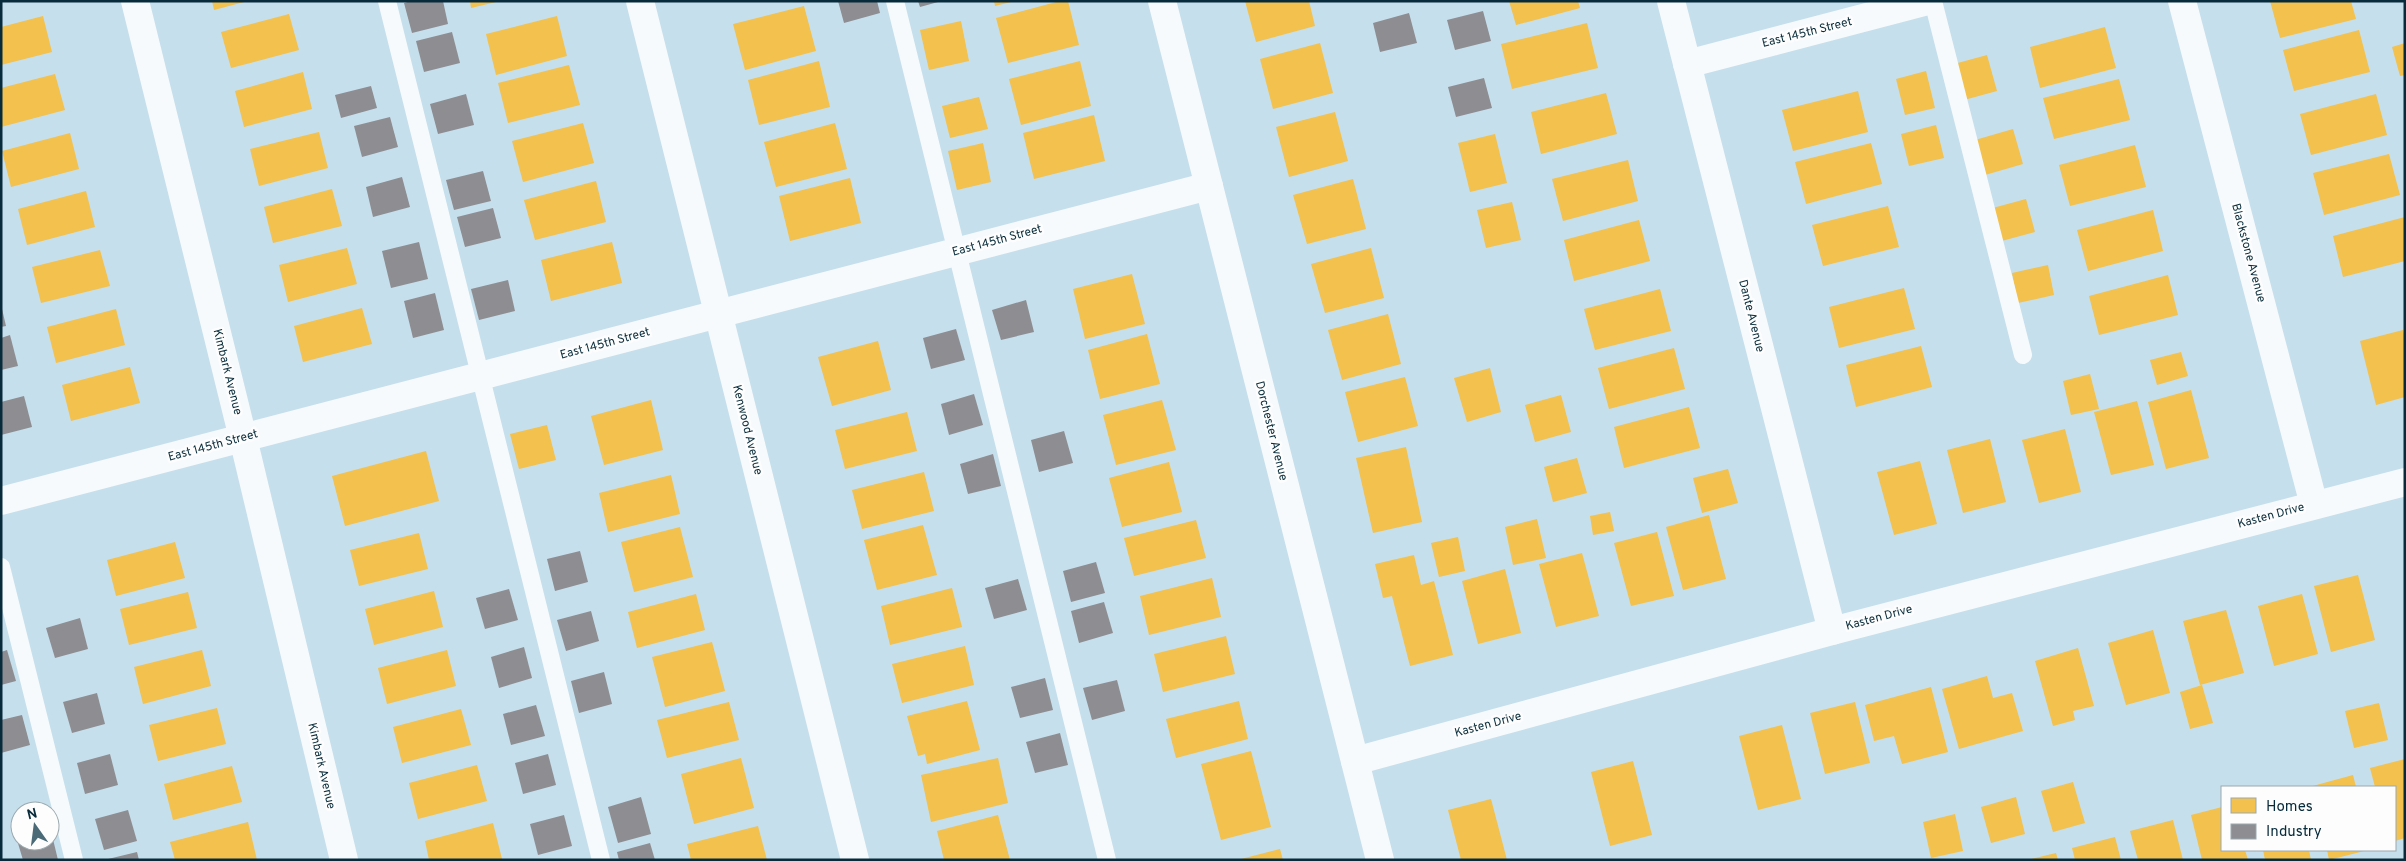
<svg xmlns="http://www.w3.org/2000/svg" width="2406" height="861" font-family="Overpass,sans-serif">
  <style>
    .homes { fill: #f2c14e }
    .industry { fill: #8d8d92 }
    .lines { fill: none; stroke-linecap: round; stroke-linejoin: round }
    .service { stroke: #f6fafc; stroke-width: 18 }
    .minor { stroke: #f6fafc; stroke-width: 28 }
    .labels { text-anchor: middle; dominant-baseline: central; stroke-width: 5; stroke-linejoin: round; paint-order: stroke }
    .street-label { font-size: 12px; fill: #072b3a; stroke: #fdfdfd }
  </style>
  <rect width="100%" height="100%" fill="#c6dfec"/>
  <g class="homes">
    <path d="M212 1H244V2L214 10Z"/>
    <path d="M470 1H496V2L471 8Z"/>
    <path d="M994 1H1011V2L995 6Z"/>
    <path d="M1060 1H1068L1079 45 1008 63 996 18Z"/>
    <path d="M1245 1H1309L1315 26 1256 42Z"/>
    <path d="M1509 1H1578L1580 8 1516 25Z"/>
    <path d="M2270 1H2351L2356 19 2280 38Z"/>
    <path d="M804 6 816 51 745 70 733 24Z"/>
    <path d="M289 14 299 50 231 68 221 32Z"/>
    <path d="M43 16 52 52 1 65V27Z"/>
    <path d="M557 16 567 56 496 75 486 34Z"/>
    <path d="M961 21 969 61 929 70 920 30Z"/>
    <path d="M1587 23 1598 68 1512 89 1501 44Z"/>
    <path d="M2105 27 2116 68 2040 88 2030 47Z"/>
    <path d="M2359 30 2370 72 2294 91 2283 50Z"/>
    <path d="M1320 43 1333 93 1273 109 1260 59Z"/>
    <path d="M2405 43V75L2400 76 2392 47Z"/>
    <path d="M1987 55 1997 91 1964 100 1954 64Z"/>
    <path d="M819 61 830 107 759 125 748 80Z"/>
    <path d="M1080 61 1091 106 1021 125 1009 79Z"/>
    <path d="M569 65 580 105 508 123 498 83Z"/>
    <path d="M1926 71 1935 108 1905 115 1896 79Z"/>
    <path d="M303 72 312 109 244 127 235 91Z"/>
    <path d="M55 74 65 110 1 127V88Z"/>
    <path d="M2119 79 2130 120 2054 139 2043 98Z"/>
    <path d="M1858 91 1868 132 1793 151 1782 110Z"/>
    <path d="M1606 93 1617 134 1541 154 1531 112Z"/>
    <path d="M2376 94 2387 135 2311 155 2300 114Z"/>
    <path d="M979 97 988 129 950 138 942 106Z"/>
    <path d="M1335 112 1348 161 1289 177 1276 127Z"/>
    <path d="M1094 115 1105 161 1034 179 1023 133Z"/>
    <path d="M583 123 594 163 523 182 512 141Z"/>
    <path d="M835 123 847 169 776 187 764 142Z"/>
    <path d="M1936 125 1944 158 1909 166 1901 134Z"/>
    <path d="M2013 129 2023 164 1985 175 1975 140Z"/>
    <path d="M319 132 328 168 259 186 250 149Z"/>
    <path d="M70 133 79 169 11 187 2 151Z"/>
    <path d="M1495 134 1507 183 1470 192 1458 143Z"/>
    <path d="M983 143 991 182 957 190 948 151Z"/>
    <path d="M1871 143 1882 184 1806 204 1795 162Z"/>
    <path d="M2135 145 2146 187 2070 206 2059 165Z"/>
    <path d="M2389 154 2400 195 2324 215 2313 173Z"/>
    <path d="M1628 160 1638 201 1563 221 1552 179Z"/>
    <path d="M850 178 861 223 790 241 779 196Z"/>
    <path d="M1353 179 1366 229 1307 244 1293 195Z"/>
    <path d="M596 181 606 222 535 240 524 200Z"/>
    <path d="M332 189 342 226 273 243 264 207Z"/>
    <path d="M86 191 95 227 27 245 18 209Z"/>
    <path d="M2026 199 2035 232 1998 242 1989 209Z"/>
    <path d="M1512 202 1521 240 1486 248 1477 210Z"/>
    <path d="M1888 206 1899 247 1823 266 1812 225Z"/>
    <path d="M2153 210 2163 251 2088 271 2077 230Z"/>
    <path d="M2405 217V261L2343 277 2333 236Z"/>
    <path d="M1639 220 1650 261 1574 281 1564 240Z"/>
    <path d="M612 242 622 283 551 301 541 260Z"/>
    <path d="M347 248 357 284 288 302 279 265Z"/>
    <path d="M1371 248 1384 298 1325 313 1311 264Z"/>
    <path d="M100 250 110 286 41 303 32 267Z"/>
    <path d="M2048 265 2054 295 2018 303 2012 273Z"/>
    <path d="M1132 274 1145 324 1085 339 1073 289Z"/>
    <path d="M2168 275 2178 315 2099 335 2089 296Z"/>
    <path d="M1904 288 1915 329 1839 348 1829 307Z"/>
    <path d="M1660 289 1671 331 1595 350 1584 309Z"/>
    <path d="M362 308 372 344 303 362 294 326Z"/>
    <path d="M116 309 125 345 56 363 47 327Z"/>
    <path d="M1388 314 1401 364 1342 380 1328 330Z"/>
    <path d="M2403 330 2405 338V397L2376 405 2360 341Z"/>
    <path d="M1147 334 1160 384 1100 399 1088 350Z"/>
    <path d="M878 341 891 390 832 406 818 357Z"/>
    <path d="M1921 346 1932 387 1856 407 1846 365Z"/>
    <path d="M1674 348 1685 389 1609 409 1598 368Z"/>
    <path d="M2181 352 2188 376 2157 385 2150 360Z"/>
    <path d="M130 367 140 403 71 421 62 385Z"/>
    <path d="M1490 368 1501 412 1467 422 1454 378Z"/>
    <path d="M2090 374 2099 409 2071 415 2063 381Z"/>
    <path d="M1405 377 1418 426 1358 442 1345 392Z"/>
    <path d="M2191 390 2209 458 2166 469 2148 402Z"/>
    <path d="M1561 395 1571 432 1535 442 1525 405Z"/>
    <path d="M651 400 663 450 604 465 591 416Z"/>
    <path d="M1162 400 1176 450 1116 465 1103 415Z"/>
    <path d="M2137 401 2154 465 2111 475 2094 412Z"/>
    <path d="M1689 407 1700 448 1624 468 1614 427Z"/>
    <path d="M907 412 917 451 845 469 835 430Z"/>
    <path d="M547 425 556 460 519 469 510 434Z"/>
    <path d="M2065 429 2081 492 2039 503 2022 440Z"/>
    <path d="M1990 439 2006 502 1963 513 1947 450Z"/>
    <path d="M1406 447 1422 522 1373 533 1356 458Z"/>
    <path d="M426 451 439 501 345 526 332 476Z"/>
    <path d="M1577 458 1587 493 1553 502 1544 467Z"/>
    <path d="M1920 461 1937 524 1894 535 1877 472Z"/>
    <path d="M1169 462 1182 512 1122 527 1109 478Z"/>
    <path d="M1728 469 1738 503 1702 513 1693 478Z"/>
    <path d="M924 472 934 511 862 529 852 490Z"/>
    <path d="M671 475 680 514 608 532 599 493Z"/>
    <path d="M1610 512 1614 531 1593 535 1590 516Z"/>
    <path d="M1709 515 1726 579 1683 590 1666 527Z"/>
    <path d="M1537 519 1546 558 1513 565 1505 527Z"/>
    <path d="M1196 520 1206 558 1134 576 1124 538Z"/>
    <path d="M923 525 937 575 877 590 864 540Z"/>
    <path d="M680 527 693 577 634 592 621 542Z"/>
    <path d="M1657 532 1674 596 1631 606 1614 543Z"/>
    <path d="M419 533 428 569 359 586 350 550Z"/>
    <path d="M1458 537 1465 571 1439 577 1431 543Z"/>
    <path d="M175 542 185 578 116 596 107 560Z"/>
    <path d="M1582 553 1599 616 1556 627 1539 564Z"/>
    <path d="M1414 555 1421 585 1434 581 1453 655 1410 666 1392 596 1383 598 1375 564Z"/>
    <path d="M1505 569 1521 633 1478 644 1462 581Z"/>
    <path d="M2358 575 2375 640 2331 652 2314 586Z"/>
    <path d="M1212 578 1221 617 1149 635 1140 596Z"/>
    <path d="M952 588 962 627 890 645 881 606Z"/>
    <path d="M434 591 443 627 374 645 365 609Z"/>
    <path d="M188 592 197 628 129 645 120 609Z"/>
    <path d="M696 594 705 630 637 648 628 612Z"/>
    <path d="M2302 594 2318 654 2274 666 2258 606Z"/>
    <path d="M2226 610 2244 673 2200 685 2183 621Z"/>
    <path d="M2153 630 2170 693 2126 705 2108 643Z"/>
    <path d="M1226 636 1235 674 1163 692 1154 654Z"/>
    <path d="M712 642 725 691 665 707 652 657Z"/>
    <path d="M965 646 974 685 902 703 892 664Z"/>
    <path d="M2078 648 2094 706 2073 711 2075 720 2053 726 2035 661Z"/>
    <path d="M202 650 211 686 143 704 134 667Z"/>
    <path d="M447 650 456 686 387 704 378 668Z"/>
    <path d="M1987 676 1993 698 2012 693 2023 731 1959 749 1942 689Z"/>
    <path d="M2202 685 2213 723 2190 729 2180 692Z"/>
    <path d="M1931 687 1948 752 1902 764 1894 736 1874 741 1865 705Z"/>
    <path d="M967 701 980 750 927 764 925 754 918 756 907 716Z"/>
    <path d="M1239 701 1248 739 1176 758 1166 719Z"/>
    <path d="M729 702 739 740 667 758 657 720Z"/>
    <path d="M1855 702 1870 763 1825 774 1810 713Z"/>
    <path d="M2379 703 2388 740 2354 748 2345 711Z"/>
    <path d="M217 708 226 744 158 761 149 725Z"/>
    <path d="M461 709 471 745 402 763 393 727Z"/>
    <path d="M1782 725 1801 799 1758 810 1739 736Z"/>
    <path d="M1251 751 1271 827 1221 840 1201 764Z"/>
    <path d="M741 758 754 808 694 824 681 774Z"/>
    <path d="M998 758 1008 803 931 822 921 775Z"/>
    <path d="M2405 759V838L2395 841V787H2375L2370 768Z"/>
    <path d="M1633 761 1652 835 1610 846 1591 772Z"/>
    <path d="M477 765 487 801 418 819 409 783Z"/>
    <path d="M232 766 242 802 173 820 164 784Z"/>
    <path d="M2353 775 2356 787H2309Z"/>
    <path d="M2073 782 2085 823 2053 832 2041 791Z"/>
    <path d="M2016 797 2025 834 1991 843 1981 807Z"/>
    <path d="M1491 799 1507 860H1461L1448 810Z"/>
    <path d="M2222 807V850H2245L2248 860H2202L2191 815Z"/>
    <path d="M1955 814 1963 851 1931 858 1923 822Z"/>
    <path d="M998 815 1010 860H944L937 831Z"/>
    <path d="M2173 820 2183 860H2138L2130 831Z"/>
    <path d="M248 822 257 860H175L170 842Z"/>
    <path d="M493 823 502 859 429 860 425 841Z"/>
    <path d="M758 826 767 860H691L687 844Z"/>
    <path d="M2115 837 2121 860H2075L2072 848Z"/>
    <path d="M1280 849 1283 860H1241V859Z"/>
    <path d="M2263 850H2309L2311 860H2265Z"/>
    <path d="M2327 850H2368L2329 860Z"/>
    <path d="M2056 853 2058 860H2031V859Z"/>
  </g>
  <g class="industry">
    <path d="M411 1H443L448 24 412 33 404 3Z"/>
    <path d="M838 1H877L880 13 844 23Z"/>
    <path d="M918 1H938V2L920 7Z"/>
    <path d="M1483 11 1491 41 1455 50 1447 20Z"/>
    <path d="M1409 13 1417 43 1380 52 1373 23Z"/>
    <path d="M452 32 460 63 424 72 416 41Z"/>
    <path d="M1484 78 1492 108 1456 117 1448 87Z"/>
    <path d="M371 86 377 108 341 118 335 95Z"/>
    <path d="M466 94 474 125 438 134 430 104Z"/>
    <path d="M390 117 398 147 362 157 354 126Z"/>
    <path d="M483 171 491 201 454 210 446 180Z"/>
    <path d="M402 177 410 207 373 217 366 187Z"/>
    <path d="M493 208 501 238 465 247 457 217Z"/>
    <path d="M419 242 428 279 391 288 382 251Z"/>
    <path d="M508 280 515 311 479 320 471 289Z"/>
    <path d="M435 293 444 330 413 338 404 301Z"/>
    <path d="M1026 300 1034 332 1001 340 992 310Z"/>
    <path d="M2 309 6 326 1 327V310Z"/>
    <path d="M956 329 965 360 931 369 923 338Z"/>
    <path d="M10 335 18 366 1 370V338Z"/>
    <path d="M974 394 983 425 949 435 941 404Z"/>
    <path d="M24 396 32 427 1 435V402Z"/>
    <path d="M1064 431 1073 463 1039 472 1031 440Z"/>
    <path d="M993 454 1001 486 968 494 960 464Z"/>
    <path d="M580 551 588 582 555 591 547 559Z"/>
    <path d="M1096 562 1105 593 1071 602 1063 571Z"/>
    <path d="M1018 579 1027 610 994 619 985 588Z"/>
    <path d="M509 589 518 620 485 629 476 598Z"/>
    <path d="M1104 602 1113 633 1079 643 1071 611Z"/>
    <path d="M591 611 599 641 566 651 557 620Z"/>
    <path d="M80 618 88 649 55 658 46 628Z"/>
    <path d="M524 647 532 678 499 688 491 657Z"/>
    <path d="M7 650 16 681 1 685V652Z"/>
    <path d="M604 672 612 704 579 713 571 681Z"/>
    <path d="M1045 678 1053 710 1020 718 1011 687Z"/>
    <path d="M1117 680 1125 711 1092 720 1083 688Z"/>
    <path d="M97 693 105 724 72 733 63 702Z"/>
    <path d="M536 705 545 736 511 745 503 714Z"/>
    <path d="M22 715 30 745 1 753V720Z"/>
    <path d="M1060 733 1068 765 1035 773 1026 742Z"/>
    <path d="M110 754 118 785 85 794 77 763Z"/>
    <path d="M548 754 556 785 523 794 515 763Z"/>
    <path d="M641 797 651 834 618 843 608 807Z"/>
    <path d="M128 810 137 841 104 850 95 819Z"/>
    <path d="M564 815 572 846 538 855 530 824Z"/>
    <path d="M51 831 58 860H23L17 840 50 841Z"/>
    <path d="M650 843 655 860H619L617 852Z"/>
    <path d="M137 852 139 860H108V859Z"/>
  </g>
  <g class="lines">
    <g class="service">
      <path d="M387 1 601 860"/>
      <path d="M895 1 1107 860"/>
      <path d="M1933 1 2023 355"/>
      <path d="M1 567 74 860"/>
    </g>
    <g class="minor">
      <path d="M135 1 243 438 344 860"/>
      <path d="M640 1 855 860"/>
      <path d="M1162 1 1380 860"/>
      <path d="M1671 1 1832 631"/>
      <path d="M2182 1 2314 505"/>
      <path d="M1687 64 1928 1"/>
      <path d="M1 501 1209 186"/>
      <path d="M1355 761 1832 631 2405 482"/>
    </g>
  </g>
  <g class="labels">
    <g class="street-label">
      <text transform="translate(1807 33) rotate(-14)">East 145th Street</text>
      <text transform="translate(997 241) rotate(-15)">East 145th Street</text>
      <text transform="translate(2248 253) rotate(75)">Blackstone Avenue</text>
      <text transform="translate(1751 316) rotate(76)">Dante Avenue</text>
      <text transform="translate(605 344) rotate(-15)">East 145th Street</text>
      <text transform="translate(227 372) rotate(76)">Kimbark Avenue</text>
      <text transform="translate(747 430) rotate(76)">Kenwood Avenue</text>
      <text transform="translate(1271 431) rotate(76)">Dorchester Avenue</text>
      <text transform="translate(213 446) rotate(-15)">East 145th Street</text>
      <text transform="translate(2271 516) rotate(-15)">Kasten Drive</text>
      <text transform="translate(1879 618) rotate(-15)">Kasten Drive</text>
      <text transform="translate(1488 725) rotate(-15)">Kasten Drive</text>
      <text transform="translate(321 766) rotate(77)">Kimbark Avenue</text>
    </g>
  </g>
  <rect width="2406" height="861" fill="none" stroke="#072b3a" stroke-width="5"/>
  <rect x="2221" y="786" width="175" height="65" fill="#fdfdfd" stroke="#9ba9af"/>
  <rect x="2231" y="798" width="25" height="15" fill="#f2c14e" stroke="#9ba9af"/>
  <text x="2266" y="811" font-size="15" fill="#072b3a">Homes</text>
  <rect x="2231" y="824" width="25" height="15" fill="#8d8d92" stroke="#9ba9af"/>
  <text x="2266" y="836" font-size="15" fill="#072b3a">Industry</text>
  <g transform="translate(35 826) rotate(346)"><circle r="24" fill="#fdfdfd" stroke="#9ba9af"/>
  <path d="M0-4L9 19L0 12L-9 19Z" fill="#4a6a78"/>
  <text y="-8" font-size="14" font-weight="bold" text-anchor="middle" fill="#072b3a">N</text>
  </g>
</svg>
